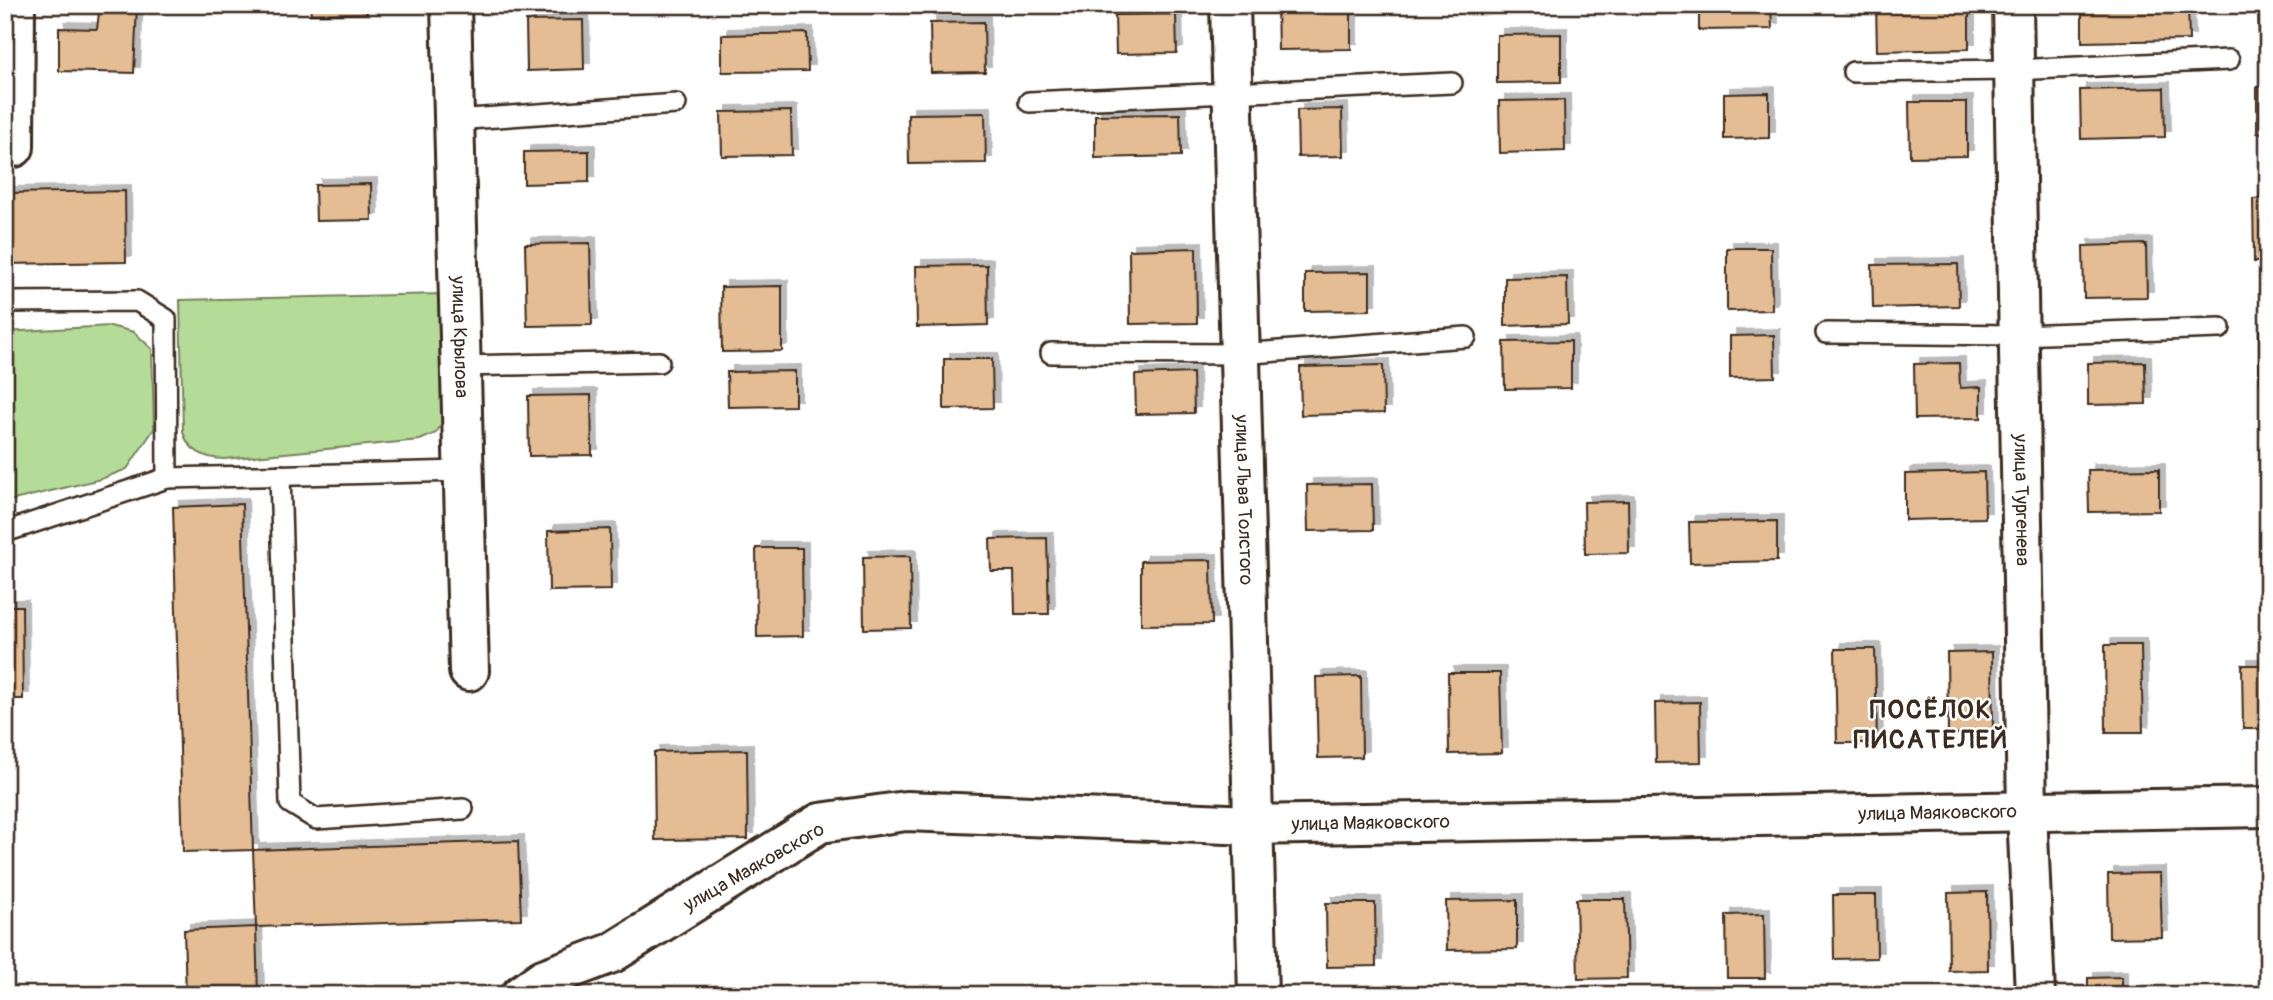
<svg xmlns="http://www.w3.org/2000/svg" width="2273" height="1000" font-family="Pangolin,sans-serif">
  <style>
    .green { fill: #b4db98; stroke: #78825b; stroke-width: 2 }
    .building { fill: #e4bd94; stroke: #3b2a1e; stroke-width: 2; filter: url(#shadow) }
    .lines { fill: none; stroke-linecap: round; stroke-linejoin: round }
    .service-casing { stroke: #3b2a1e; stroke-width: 24 }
    .minor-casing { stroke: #3b2a1e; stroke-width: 44 }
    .service { stroke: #fff; stroke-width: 19 }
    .minor { stroke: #fff; stroke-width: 38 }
    .labels { text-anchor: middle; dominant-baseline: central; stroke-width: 5; stroke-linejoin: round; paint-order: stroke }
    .street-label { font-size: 19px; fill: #3b2a1e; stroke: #fff }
    .district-label { font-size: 26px; font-weight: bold; letter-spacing: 2px; fill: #3b2a1e; stroke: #fff }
  </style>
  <defs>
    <filter id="shadow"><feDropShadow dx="6" dy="-6" stdDeviation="0" flood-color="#0004"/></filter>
  </defs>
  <rect width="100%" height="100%" fill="#fff"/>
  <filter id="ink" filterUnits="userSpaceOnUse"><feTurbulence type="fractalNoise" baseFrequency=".0143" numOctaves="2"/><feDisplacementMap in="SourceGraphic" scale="14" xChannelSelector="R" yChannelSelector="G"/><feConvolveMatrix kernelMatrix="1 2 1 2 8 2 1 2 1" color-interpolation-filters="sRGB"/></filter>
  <g filter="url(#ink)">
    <g class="green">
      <path d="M442 294 447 416 436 433 420 440 224 459C205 459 187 450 183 431L180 300Z"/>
      <path d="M110 326 134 332 152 349 154 429 127 469 101 479 5 502V332Z"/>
    </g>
    <g class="building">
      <path d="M100 5H137L134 73 59 71V28L97 29Z"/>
      <path d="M310 5H367V13L311 14Z"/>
      <path d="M1277 5H1351V49L1278 50Z"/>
      <path d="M1699 5H1771L1772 29 1699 30Z"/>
      <path d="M1876 5H1969V49L1877 51Z"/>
      <path d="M2082 5H2188L2189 40 2082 42Z"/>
      <path d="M2258 5H2268V38H2259Z"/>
      <path d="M1176 14 1177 53 1116 54 1115 15Z"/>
      <path d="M583 20 584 69 527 71 526 21Z"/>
      <path d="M984 22 985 72 931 73 930 23Z"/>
      <path d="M807 33 808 71 722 72V35Z"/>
      <path d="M1561 34V82L1497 83V35Z"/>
      <path d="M2268 86V133H2257V87Z"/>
      <path d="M2164 88 2165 137 2081 139 2080 90Z"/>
      <path d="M1769 93V138L1724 139V94Z"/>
      <path d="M1564 100 1565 151 1500 153 1499 101Z"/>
      <path d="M1909 102H1967V156L1910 157Z"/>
      <path d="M1342 109 1343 156 1298 157 1297 110Z"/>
      <path d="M791 111 792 155 722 156 721 112Z"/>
      <path d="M985 113 986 163 909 164 908 114Z"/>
      <path d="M1180 114 1181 156 1095 158V115Z"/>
      <path d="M589 151V182L524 184V152Z"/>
      <path d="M371 184 372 220 316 221 315 185Z"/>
      <path d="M125 191 126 262 5 264V193Z"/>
      <path d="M2268 198V262H2254L2253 199Z"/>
      <path d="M590 243 592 325 527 326 525 244Z"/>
      <path d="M2146 244 2147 297 2084 298 2083 246Z"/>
      <path d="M1196 248 1197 323 1130 324 1129 250Z"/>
      <path d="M1727 248H1771L1772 310 1727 311Z"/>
      <path d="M1958 264 1959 306 1873 308 1872 265Z"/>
      <path d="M987 265 988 325 917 327 916 266Z"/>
      <path d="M1370 272V310L1305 311V273Z"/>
      <path d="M1567 277 1568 324 1505 326V278Z"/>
      <path d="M782 286V351L722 352 721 287Z"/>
      <path d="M2259 330H2268V384H2260Z"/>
      <path d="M1774 335 1775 377 1730 378V336Z"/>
      <path d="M1571 341V388L1505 389 1504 342Z"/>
      <path d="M944 359H992L993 408 944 409Z"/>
      <path d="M2145 362 2146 404 2088 405V363Z"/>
      <path d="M1959 363 1960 388 1981 387V418L1915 419 1914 364Z"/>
      <path d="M1383 365 1384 413 1301 415 1300 367Z"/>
      <path d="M795 371V406L728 407 727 372Z"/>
      <path d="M1193 373 1194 413 1136 414 1135 375Z"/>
      <path d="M591 395 592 455 529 456 528 396Z"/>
      <path d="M2159 469V511L2089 512 2088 470Z"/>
      <path d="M1984 472 1985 518 1905 520V474Z"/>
      <path d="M1372 484 1373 530 1308 531 1307 485Z"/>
      <path d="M1628 501 1629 553 1585 554 1584 502Z"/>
      <path d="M242 504 253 850 183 852 173 507Z"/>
      <path d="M1777 521V561L1690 563 1689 522Z"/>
      <path d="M610 529 611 590 549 591 548 531Z"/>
      <path d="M1047 538 1049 614H1015L1014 571H991L990 539Z"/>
      <path d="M756 548H802L803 636 757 637Z"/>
      <path d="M910 556 911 628 864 629 863 557Z"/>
      <path d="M1211 560 1212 624 1141 625V561Z"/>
      <path d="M5 606H22L23 699H5Z"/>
      <path d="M2105 645H2141L2143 732H2106Z"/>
      <path d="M1835 649H1875L1877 743H1837Z"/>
      <path d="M1992 652 1993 733 1948 734 1947 653Z"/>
      <path d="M2242 665H2268V729H2243Z"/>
      <path d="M1448 673H1500L1502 753 1449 754Z"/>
      <path d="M1361 676 1362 757 1318 758 1316 677Z"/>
      <path d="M1700 702 1701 762 1656 763 1655 703Z"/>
      <path d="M747 750 748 839 655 840 654 752Z"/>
      <path d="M518 841 521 919 256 927 253 850Z"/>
      <path d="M2160 873 2162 937 2109 938 2108 874Z"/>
      <path d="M1987 892 1988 970 1949 971 1948 893Z"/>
      <path d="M1833 895H1876L1877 958 1834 959Z"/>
      <path d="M1576 899H1625L1627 978 1578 979Z"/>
      <path d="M1517 900V949L1447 950 1446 901Z"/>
      <path d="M1326 903H1375L1376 966 1327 967Z"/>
      <path d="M1764 914 1765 978H1727L1726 915Z"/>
      <path d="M256 927 258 995H186L184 930Z"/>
      <path d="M2122 977V995H2088V978Z"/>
    </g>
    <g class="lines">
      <defs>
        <g id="service">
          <path d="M1853 72 2014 70 2229 60"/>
          <path d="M1029 102 1452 83"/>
          <path d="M455 120 676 104"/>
          <path d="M5 302 137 301 166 319 167 478"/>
          <path d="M1826 333 2019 335 2220 328"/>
          <path d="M1051 353 1239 354 1466 337"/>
          <path d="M461 366 659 362"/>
          <path d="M280 475 290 803 316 819 463 809"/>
          <path d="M5 532 167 478 464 471"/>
        </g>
        <g id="minor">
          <path id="s1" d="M451 5 469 671"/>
          <path id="s2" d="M1230 5 1258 995"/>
          <path id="s3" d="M2013 5 2027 811 2035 995"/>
          <path d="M14 147 15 5"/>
          <path id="s4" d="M521 995 543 979 612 953 820 823 906 811 1252 825 2268 807"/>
        </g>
      </defs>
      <use href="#service" class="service-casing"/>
      <use href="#minor" class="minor-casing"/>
      <use href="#service" class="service"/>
      <use href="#minor" class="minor"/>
    </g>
  </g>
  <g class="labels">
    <g class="street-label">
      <text stroke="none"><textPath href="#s1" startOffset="332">улица Крылова</textPath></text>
      <text stroke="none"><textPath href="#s2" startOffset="495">улица Льва Толстого</textPath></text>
      <text stroke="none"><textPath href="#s3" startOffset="495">улица Тургенева</textPath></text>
      <text stroke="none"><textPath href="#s4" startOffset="1465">улица Маяковского</textPath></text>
      <text stroke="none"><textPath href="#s4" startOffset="898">улица Маяковского</textPath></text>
      <text transform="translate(754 867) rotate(-30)">улица Маяковского</text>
    </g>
    <g class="district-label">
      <text x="1931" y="710">ПОСЁЛОК<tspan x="1931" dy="30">ПИСАТЕЛЕЙ</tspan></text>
    </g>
  </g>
  <rect width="2273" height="1000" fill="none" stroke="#fff" stroke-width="28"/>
  <rect x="14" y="14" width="2245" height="972" fill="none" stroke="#3b2a1e" stroke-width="2.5" filter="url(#ink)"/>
</svg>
